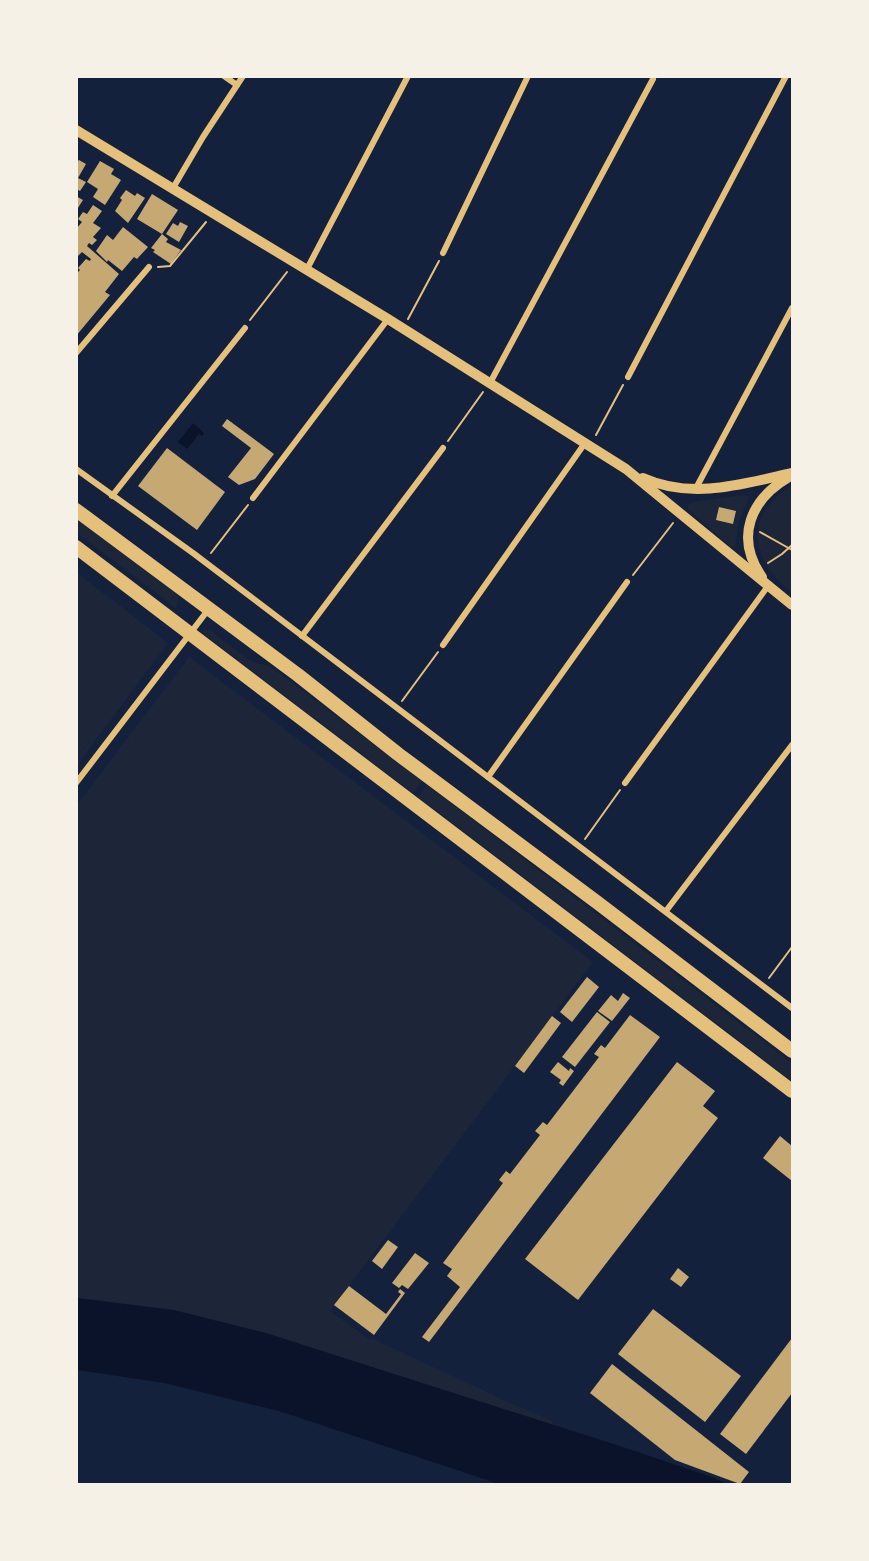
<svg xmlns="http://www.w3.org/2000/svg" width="869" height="1561" font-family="Spectral,serif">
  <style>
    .green { fill: #1d2539 }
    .water { fill: #0b132b }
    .building { fill: #c6a872 }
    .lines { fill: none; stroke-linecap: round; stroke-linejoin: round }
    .path { stroke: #e5c07b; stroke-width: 2 }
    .minor { stroke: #e5c07b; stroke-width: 6 }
    .tertiary { stroke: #e5c07b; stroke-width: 10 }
    .primary { stroke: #e5c07b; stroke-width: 14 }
  </style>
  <rect width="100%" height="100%" fill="#14213d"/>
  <g class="green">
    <path d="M792 485V593C751 560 742 516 792 485Z"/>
    <path d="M743 495 748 496V500L739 521 735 547H731L688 509V505L692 502Z"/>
    <path d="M76 518 179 595 176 608 77 533Z"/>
    <path d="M76 572 168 643 77 765H76Z"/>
    <path d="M205 630 211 631 252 662 270 666 422 781 413 793 201 632Z"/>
    <path d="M189 657 593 962 330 1311 370 1340 371 1338 508 1402 552 1421V1425L420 1383 104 1301 77 1298 76 806Z"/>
    <path d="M427 785 792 1063V1081L418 797Z"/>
  </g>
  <g class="water">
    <path d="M193 423 204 433 202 436 199 434 187 449 178 442Z"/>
    <path d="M77 1298 174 1310 266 1333 626 1448 712 1477 727 1484H499L279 1411 164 1383 77 1370Z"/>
  </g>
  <g class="building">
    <path d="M79 160 86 164 78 178 86 182 80 191 76 189V163Z"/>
    <path d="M100 161 114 169 111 174 121 180 105 205 93 197 98 189 87 182Z"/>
    <path d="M126 190 135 196 137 193 145 198 128 223 115 211 122 200 120 198Z"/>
    <path d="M152 194 178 210 162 234 137 219Z"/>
    <path d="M76 196 83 200 76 211Z"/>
    <path d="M93 205 102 211 93 223 101 228 93 237 97 240 92 245 89 243 87 246 119 274 105 292 110 295 76 336V274L80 270 78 268 86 259 90 261 91 259 82 252 76 258V229L82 222 78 219 83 212 87 214Z"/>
    <path d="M180 222 188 226 179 242 166 234 173 223 178 226Z"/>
    <path d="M123 227 148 247 137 259 134 257 122 271 108 260 107 262 96 251 107 235 113 240Z"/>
    <path d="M162 234 168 239 166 242 181 250 171 264 153 252 155 250 151 248Z"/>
    <path d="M227 419 274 454 255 479 239 485 228 477 251 448 222 426Z"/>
    <path d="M167 448 225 492 197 530 138 486Z"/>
    <path d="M719 507 736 511 733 524 716 520Z"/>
    <path d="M587 977 599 987 572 1022 560 1012Z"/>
    <path d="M623 993 630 998 612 1021 598 1011 611 995 618 1001Z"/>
    <path d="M597 1012 610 1022 575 1067 562 1057Z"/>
    <path d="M630 1015 660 1037 429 1342 422 1337 460 1287 447 1276 452 1269 443 1263 503 1183 499 1180 506 1171 510 1174 540 1135 535 1131 543 1122 547 1125 599 1057 594 1054 601 1045 605 1048Z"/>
    <path d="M552 1016 561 1023 524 1073 515 1066Z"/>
    <path d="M558 1062 569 1071 570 1068 574 1071 563 1086 559 1083 561 1080 550 1072Z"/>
    <path d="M677 1062 715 1091 703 1106 718 1118 578 1300 525 1259Z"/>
    <path d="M780 1136 792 1146V1181L763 1158Z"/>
    <path d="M388 1240 398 1247 382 1269 372 1261Z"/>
    <path d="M415 1253 429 1263 408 1289 402 1285 399 1288 392 1283Z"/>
    <path d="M678 1268 689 1277 681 1287 670 1279Z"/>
    <path d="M349 1286 386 1314 401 1294 398 1292 400 1289 405 1293 374 1335 334 1305Z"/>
    <path d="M653 1309 741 1376 705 1422 618 1354Z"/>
    <path d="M792 1338V1393L746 1454 720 1434Z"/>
    <path d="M612 1364 749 1472 740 1484 675 1460 590 1393Z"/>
  </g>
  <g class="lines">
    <g class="path">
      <path d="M158 267 170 266 206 222"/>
      <path d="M408 319 439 261"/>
      <path d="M250 320 287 272"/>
      <path d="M596 435 623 385"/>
      <path d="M448 441 483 392"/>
      <path d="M760 532 792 550"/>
      <path d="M211 553 248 505"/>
      <path d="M768 563 782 554 792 545"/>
      <path d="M633 575 673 523"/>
      <path d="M402 701 438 652"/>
      <path d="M585 839 620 790"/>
      <path d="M769 978 792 947"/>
    </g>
    <g class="minor">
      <path d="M224 76 237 85"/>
      <path d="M173 188 203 137 243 76"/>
      <path d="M443 253 528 76"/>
      <path d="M307 269 408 76"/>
      <path d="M76 353 149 267"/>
      <path d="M628 377 786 76"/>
      <path d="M490 383 653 79"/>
      <path d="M76 469 193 553 792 1008"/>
      <path d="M695 490 792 308"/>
      <path d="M112 496 245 328"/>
      <path d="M253 498 388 319"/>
      <path d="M302 636 443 448"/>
      <path d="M443 645 585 443"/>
      <path d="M488 777 627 582"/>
      <path d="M76 783 208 610"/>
      <path d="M625 783 768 586"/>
      <path d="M666 911 792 745"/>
    </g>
    <g class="tertiary">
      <path d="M76 130 388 319 626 469 792 605"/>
      <path d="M643 478C692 500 743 484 792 473"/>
      <path d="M762 577C734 537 751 499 789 477"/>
    </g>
    <g class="primary">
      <path d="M76 510 298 675 398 754 598 903 792 1051"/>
      <path d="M76 547 792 1091"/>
    </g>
  </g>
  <rect width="869" height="1561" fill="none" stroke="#f6f1e7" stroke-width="156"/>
</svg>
